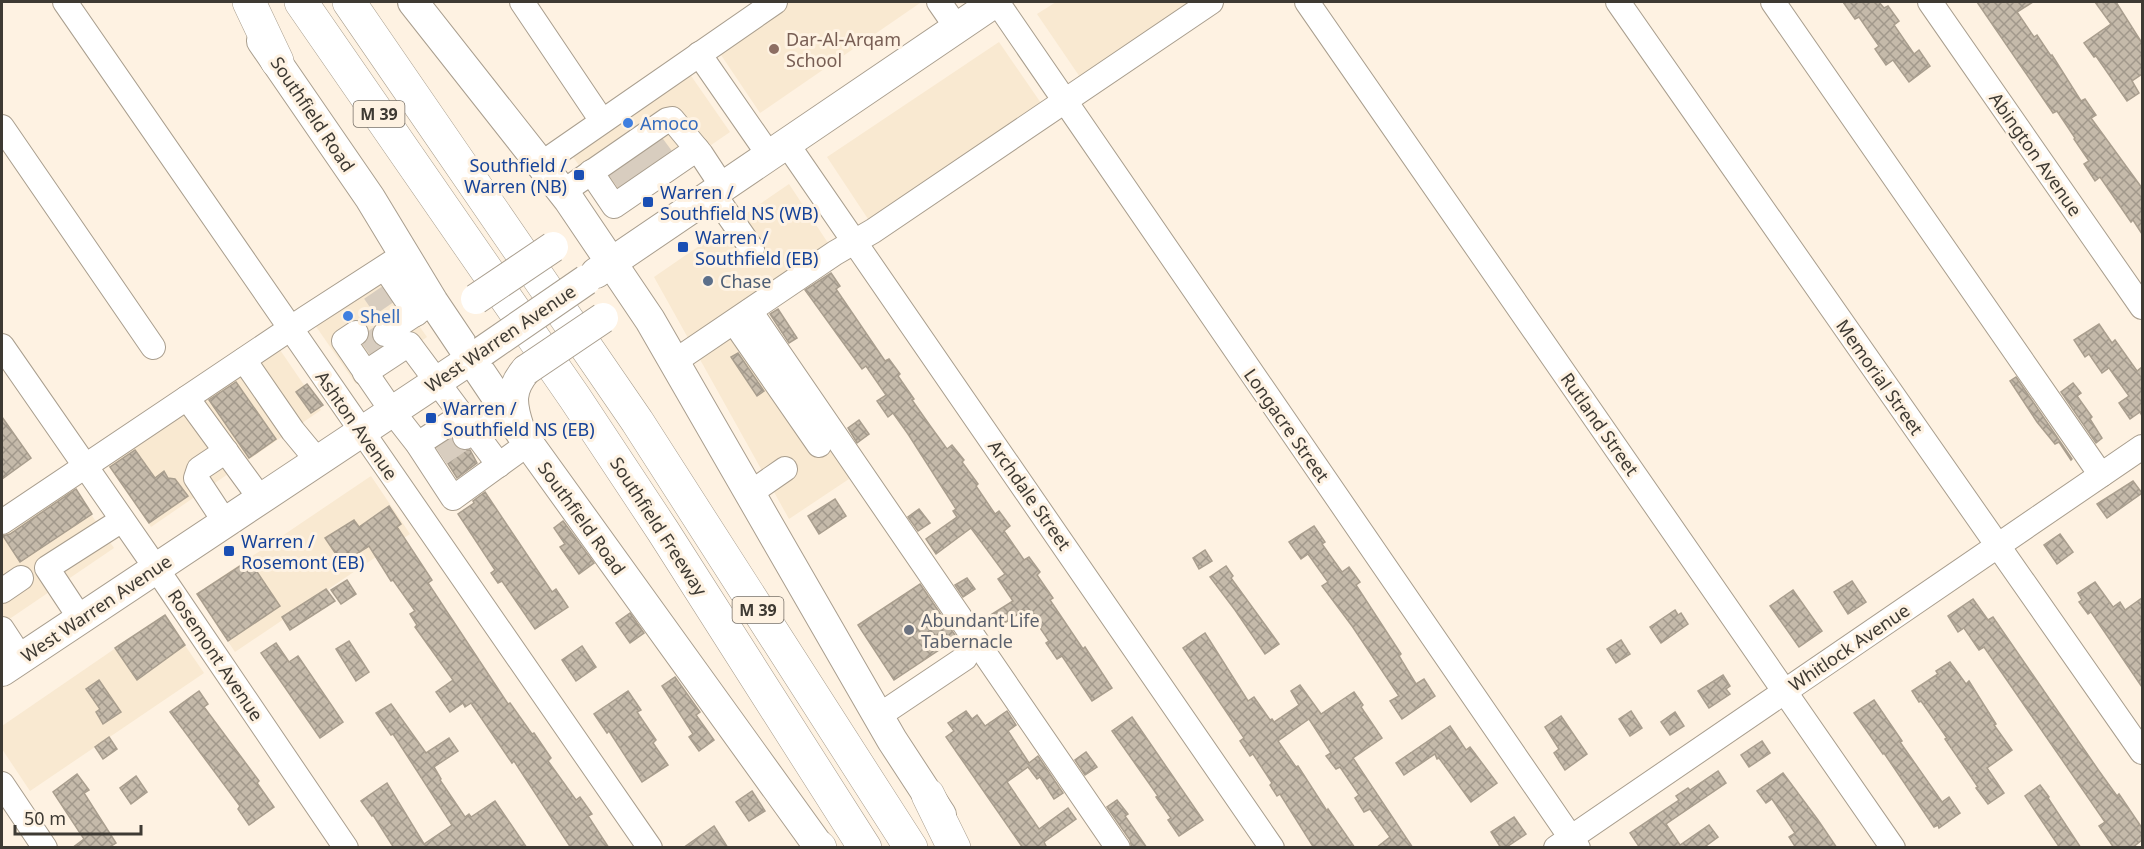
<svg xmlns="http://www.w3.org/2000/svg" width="2144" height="849" font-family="'Noto Sans',sans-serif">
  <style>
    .built { fill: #f9e9d1 }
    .building { fill: url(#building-cross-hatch); stroke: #a99e8e; stroke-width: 1.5 }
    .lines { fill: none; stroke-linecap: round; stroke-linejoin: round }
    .minor-tunnel { stroke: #d8cdbf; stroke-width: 24; stroke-dasharray: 24 12; stroke-linecap: butt }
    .minor-casing { stroke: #a99e8e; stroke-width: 26 }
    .major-casing { stroke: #a99e8e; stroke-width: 32 }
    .highway-casing { stroke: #a99e8e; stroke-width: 34 }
    .minor { stroke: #fff; stroke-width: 24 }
    .major { stroke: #fff; stroke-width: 30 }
    .highway { stroke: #fff; stroke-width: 33 }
    .major-bridge-casing { stroke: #a99e8e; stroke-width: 32; stroke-linecap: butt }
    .major-bridge { stroke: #fff; stroke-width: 30 }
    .education-dot { fill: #8d6e63; stroke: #fef2e2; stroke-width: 2 }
    .shop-dot { fill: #3f7fe0; stroke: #fef2e2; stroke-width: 2 }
    .transit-dot { fill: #1a4fb4; stroke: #fef2e2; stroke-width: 2 }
    .service-dot { fill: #5c6f8a; stroke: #fef2e2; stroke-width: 2 }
    .worship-dot { fill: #6b7280; stroke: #fef2e2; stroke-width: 2 }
    .labels { text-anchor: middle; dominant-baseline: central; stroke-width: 6; stroke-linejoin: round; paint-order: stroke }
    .shield { fill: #fef2e2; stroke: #787168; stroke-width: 1.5 }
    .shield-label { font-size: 16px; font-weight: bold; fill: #3e3a33 }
    .education-label { font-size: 18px; fill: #785e54; stroke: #fef2e2; text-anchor: start }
    .street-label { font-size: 18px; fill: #3e3a33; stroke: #fef2e2 }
    .shop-label { font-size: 18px; fill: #366cbe; stroke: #fef2e2; text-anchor: start }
    .transit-label { font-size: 18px; fill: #164399; stroke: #fef2e2; text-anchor: start }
    .service-label { font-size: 18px; fill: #4e5e75; stroke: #fef2e2; text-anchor: start }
    .worship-label { font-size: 18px; fill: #5b616d; stroke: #fef2e2; text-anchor: start }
  </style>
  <defs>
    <pattern id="building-cross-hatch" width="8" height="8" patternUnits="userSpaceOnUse" patternTransform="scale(1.5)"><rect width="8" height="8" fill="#c5baaa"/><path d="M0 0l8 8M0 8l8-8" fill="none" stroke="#a1988b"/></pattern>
  </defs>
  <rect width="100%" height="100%" fill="#fef2e2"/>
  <g class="built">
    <path d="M787 2H919L920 3 760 113 717 49Z"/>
    <path d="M1056 2H1197L1082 80 1037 14Z"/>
    <path d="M999 42 1043 106 870 222 827 157Z"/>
    <path d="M687 70 730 132 612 213 569 151Z"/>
    <path d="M789 184 830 246 741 308 855 475 789 519 654 277Z"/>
    <path d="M384 277 427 337 356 384 315 325Z"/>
    <path d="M276 344 321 410 151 527 105 461Z"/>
    <path d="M371 476 410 534 235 652 196 594Z"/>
    <path d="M69 482 114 548 2 624V528Z"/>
    <path d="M164 615 204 673 30 791 2 749V726Z"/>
  </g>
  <g class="building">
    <path d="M1843 2H1879L1884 8 1888 6 1899 21 1894 25 1914 54 1919 50 1930 66 1909 82 1893 60 1886 65 1875 49 1879 46 1859 17 1855 19Z"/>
    <path d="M1977 2H2033L2017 12 2034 37 2037 35 2051 56 2052 55 2081 101 2085 99 2096 115 2091 118 2142 188V234L2133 220 2131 222 2100 177 2095 181 2084 164 2089 161 2074 139 2075 138 2057 111 2053 113Z"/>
    <path d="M2095 2H2116L2142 43V74L2132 81 2139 93 2127 101 2096 56 2094 57 2084 43 2111 24Z"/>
    <path d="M831 273 840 286 836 289 885 361 889 359 900 374 898 376 914 399 912 400 931 427 947 449 952 445 964 460 962 462 978 484 976 486 995 514 999 511 1010 526 1004 531 1024 560 1029 557 1040 572 1037 575 1053 598 1050 600 1083 649 1085 647 1112 688 1092 701 1062 656 1057 659 1046 643 1049 641 1030 613 1028 615 1024 610 997 628 989 616 1013 601 998 579 1005 574 971 528 936 554 926 539 957 517 953 511 956 509 908 434 893 413 888 417 877 401 886 395 866 366 862 369 805 290Z"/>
    <path d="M778 309 797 338 789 343 770 314Z"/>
    <path d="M2099 324 2112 343 2115 340 2137 371 2142 367V416L2140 412 2130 419 2119 403 2129 396 2109 368 2102 373 2089 354 2085 357 2074 340Z"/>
    <path d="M738 353 764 391 757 396 731 357Z"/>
    <path d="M2016 377 2072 459 2071 460 2059 442 2055 444 2037 422 2010 381Z"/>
    <path d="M236 382 276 439 249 458 209 400Z"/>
    <path d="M2073 383 2081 393 2077 396 2092 417 2090 419 2102 438 2096 443 2061 392Z"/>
    <path d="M307 384 323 405 311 413 296 392Z"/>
    <path d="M2 417 31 458 2 479Z"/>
    <path d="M859 420 869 434 857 443 848 428Z"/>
    <path d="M451 439 454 446 459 450H470L477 463 457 478 438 448Z"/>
    <path d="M135 450 155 478 164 471 168 478 175 479 188 496 149 523 110 467Z"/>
    <path d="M2133 481 2142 493 2107 518 2097 504Z"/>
    <path d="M76 489 92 514 20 562 3 536 10 534Z"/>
    <path d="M485 492 552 592 556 589 568 607 535 629 502 581 498 583 491 573 495 570 458 514 474 503 473 501Z"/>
    <path d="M835 499 846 516 819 534 808 516Z"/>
    <path d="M389 506 401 524 397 527 432 580 428 583 508 704 510 703 532 734 534 733 551 758 548 761 576 800 580 797 592 814 588 816 609 848H571L514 761 512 763 471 703 465 707 463 703 450 712 436 692 453 680 415 627 417 625 410 614 415 611 393 580 391 581 369 546 342 563 325 538 354 520 359 527Z"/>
    <path d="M919 509 930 523 918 531 908 517Z"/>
    <path d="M563 521 594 563 579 574 560 547 565 544 554 528Z"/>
    <path d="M1314 526 1325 542 1322 544 1342 572 1349 567 1360 582 1356 585 1401 654 1399 656 1416 684 1424 679 1435 696 1402 719 1390 701 1399 696 1352 626 1322 586 1328 582 1308 554 1301 559 1289 542Z"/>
    <path d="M2060 534 2073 552 2057 564 2044 545Z"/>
    <path d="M1205 550 1212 561 1199 569 1193 558Z"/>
    <path d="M249 560 280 606 228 641 197 594Z"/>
    <path d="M1226 566 1233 576 1231 578 1279 644 1265 654 1235 610 1210 577Z"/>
    <path d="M967 578 975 589 963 597 955 585Z"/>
    <path d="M347 580 356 594 341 604 331 590Z"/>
    <path d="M1852 581 1866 602 1848 614 1834 592Z"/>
    <path d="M2095 582 2113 607 2120 602 2125 610 2142 598V687L2091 612 2088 614 2079 602 2082 600 2078 593Z"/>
    <path d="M920 584 957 638 894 680 858 625Z"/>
    <path d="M326 589 335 601 290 630 282 617Z"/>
    <path d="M1793 590 1822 631 1799 647 1770 606Z"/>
    <path d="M1973 599 1988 620 1993 617 2099 771 2117 796 2119 794 2142 828V840L2132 848H2114L2099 826 2105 822 1984 647 1979 650 1964 628 1958 632 1948 616Z"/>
    <path d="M1675 610 1678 615 1681 613 1688 624 1661 643 1650 627Z"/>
    <path d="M630 613 644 633 630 643 616 623Z"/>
    <path d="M165 615 185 645 137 680 115 648Z"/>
    <path d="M1205 633 1248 701 1254 697 1270 720 1272 719 1274 722 1299 705 1291 691 1300 685 1321 714 1354 692 1363 705 1361 707 1382 738 1353 758 1413 848H1376L1390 837 1370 809 1364 812 1355 798 1359 795 1340 767 1336 769 1326 756 1331 753 1309 719 1278 741 1296 767 1298 766 1327 811 1328 809 1355 848H1314L1280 794 1277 796 1270 785 1272 783 1253 754 1250 756 1240 741 1244 738 1183 648Z"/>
    <path d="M1621 640 1630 654 1616 663 1607 649Z"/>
    <path d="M349 641 369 672 356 681 336 649Z"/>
    <path d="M276 643 289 662 298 656 343 722 320 738 261 653Z"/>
    <path d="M582 646 596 667 576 681 562 660Z"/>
    <path d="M1950 662 1966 684 1969 681 1996 724 1994 725 2012 750 1987 768 2004 793 1988 804 1976 788 1978 787 1945 739 1947 738 1921 701 1919 702 1912 691 1938 674 1936 671Z"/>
    <path d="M1723 675 1730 686 1726 689 1730 694 1709 708 1698 691Z"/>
    <path d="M675 677 700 712 696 715 714 740 699 751 689 737 693 734 662 686Z"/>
    <path d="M99 680 121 712 103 724 96 712 100 709 86 689Z"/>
    <path d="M199 691 208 704 204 707 259 781 257 783 274 807 249 825 238 809 240 806 170 712Z"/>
    <path d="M628 691 641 710 637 712 656 740 653 743 668 765 642 782 609 731 607 733 594 714Z"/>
    <path d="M1874 700 1902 741 1900 742 1942 802 1949 797 1960 813 1939 828 1938 825 1934 827 1884 753 1883 754 1854 713Z"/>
    <path d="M391 704 426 753 449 738 458 751 434 767 441 779 440 780 465 817 469 814 471 817 495 801 527 848H394L373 815 372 816 361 801 387 783 424 844 452 825 393 734 391 735 376 713Z"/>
    <path d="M966 711 972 719 977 715 985 726 1007 711 1016 725 1008 731 1029 763 1038 756 1063 793 1054 799 1040 777 1037 779 1028 767 1007 782 1039 829 1068 808 1076 819 1044 842 1047 848H1023L946 737 954 731 948 723Z"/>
    <path d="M1631 711 1642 728 1630 736 1619 719Z"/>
    <path d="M1675 712 1684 726 1670 735 1661 722Z"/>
    <path d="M1561 716 1587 754 1565 770 1554 753 1559 749 1545 727Z"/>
    <path d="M1132 717 1203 820 1179 836 1168 820 1171 818 1156 797 1158 796 1112 731Z"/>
    <path d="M1450 726 1466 750 1470 747 1497 783 1471 802 1439 758 1437 759 1435 754 1404 775 1396 763Z"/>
    <path d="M109 737 117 749 103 759 95 747Z"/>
    <path d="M1762 741 1770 753 1749 767 1741 755Z"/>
    <path d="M1086 752 1097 767 1085 775 1075 760Z"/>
    <path d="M1718 771 1726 783 1666 824 1680 845 1709 825 1718 837 1703 848H1640L1630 833 1679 800 1676 796 1688 788 1690 790Z"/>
    <path d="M1783 773 1818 820 1837 848H1796L1789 837 1795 833 1772 799 1766 803 1757 791Z"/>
    <path d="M77 774 89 790 84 793 116 843 108 848H72L84 839 53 792Z"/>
    <path d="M136 776 147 792 131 804 120 788Z"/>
    <path d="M2040 785 2049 797 2048 798 2081 848H2060L2025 796Z"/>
    <path d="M752 791 765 811 749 821 736 802Z"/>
    <path d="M1117 800 1128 814 1125 816 1147 848H1132L1130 840 1107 807Z"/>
    <path d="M1514 817 1526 834 1505 848H1501L1491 832Z"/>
    <path d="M714 826 728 848H683Z"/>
  </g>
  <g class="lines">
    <g class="minor-tunnel">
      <path d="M649 140 663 159"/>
      <path d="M633 151 646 171"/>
      <path d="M615 163 629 183"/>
      <path d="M374 292 385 308"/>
      <path d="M365 348 385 334"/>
      <path d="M440 454 465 437"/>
    </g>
    <defs>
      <g id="minor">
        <path d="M65 2 650 848"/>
        <path d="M522 2 602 121"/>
        <path d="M939 2 957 28"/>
        <path d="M997 2 1578 848"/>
        <path d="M1307 2 1893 848"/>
        <path d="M1618 2 2142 752"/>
        <path d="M1773 2 2101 475"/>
        <path d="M1930 2 2142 307"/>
        <path d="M699 54 769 155"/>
        <path d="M2 127 153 347"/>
        <path d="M787 144 1272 848"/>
        <path d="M541 164 775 2"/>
        <path d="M591 172 614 206 697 149"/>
        <path d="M563 192 667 120 672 119 701 154 722 186"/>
        <path d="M713 193 752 249"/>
        <path d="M385 268 416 314"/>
        <path d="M750 311 1118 848"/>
        <path d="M734 322 819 445"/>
        <path d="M356 333 344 341 392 411 417 443 453 498 529 443"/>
        <path d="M385 334 433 302"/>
        <path d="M2 346 156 568 346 848"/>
        <path d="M244 360 293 431 317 460"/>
        <path d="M674 362 835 253 873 231 1211 2"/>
        <path d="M365 373 409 344 499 465"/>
        <path d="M187 398 260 498"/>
        <path d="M465 437 504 409"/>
        <path d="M418 444 461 416"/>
        <path d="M749 494 785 469"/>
        <path d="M2 522 306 318 405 254"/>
        <path d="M225 522 196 478 199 469 226 451"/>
        <path d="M2 591 21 578"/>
        <path d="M80 618 47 568 122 520"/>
        <path d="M2 629 21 658"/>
        <path d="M877 717 965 658"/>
        <path d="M2 784 45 848"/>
        <path d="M1556 848 2142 447"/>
      </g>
      <g id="major">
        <path d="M413 2 569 200 650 320 892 740 941 815"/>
        <path d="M262 41 370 198 433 302 521 433 820 848"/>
        <path d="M596 273 995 2"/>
        <path d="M519 428C511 404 509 390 526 370"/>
        <path d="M2 671 483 351"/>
      </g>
      <g id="highway">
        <path d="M249 2 277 61"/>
        <path d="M301 2 575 398 663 531 865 848"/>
        <path d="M349 2 637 421 911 848"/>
        <path d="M928 795 954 848"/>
        <path d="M819 847 820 848"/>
      </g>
    </defs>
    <use href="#minor" class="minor-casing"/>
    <use href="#major" class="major-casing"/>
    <use href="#highway" class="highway-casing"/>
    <use href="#minor" class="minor"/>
    <use href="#major" class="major"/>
    <use href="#highway" class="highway"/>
    <defs>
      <g id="major-bridge">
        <path d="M476 299 553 247"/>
        <path d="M483 351 586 280"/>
        <path d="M526 370 603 318"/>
      </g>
    </defs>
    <use href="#major-bridge" class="major-bridge-casing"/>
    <use href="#major-bridge" class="major-bridge"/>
  </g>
  <circle class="education-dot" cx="774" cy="49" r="6"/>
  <g class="shop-dot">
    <circle cx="628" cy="123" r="6"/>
    <circle cx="348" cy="316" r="6"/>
  </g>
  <g class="transit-dot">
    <rect x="573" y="169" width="12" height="12" rx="3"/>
    <rect x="642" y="196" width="12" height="12" rx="3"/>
    <rect x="677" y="241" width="12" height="12" rx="3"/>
    <rect x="425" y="412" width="12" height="12" rx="3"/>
    <rect x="223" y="545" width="12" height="12" rx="3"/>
  </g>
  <circle class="service-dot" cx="708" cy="281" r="6"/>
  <circle class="worship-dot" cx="909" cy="630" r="6"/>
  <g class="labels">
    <g class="shield">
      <rect x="353.5" y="101" width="51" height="26" rx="4.5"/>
      <rect x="732.5" y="597" width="51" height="26" rx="4.5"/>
    </g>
    <g class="shield-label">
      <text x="379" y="114">M 39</text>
      <text x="758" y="610">M 39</text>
    </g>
    <g class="education-label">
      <text x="786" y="39">Dar-Al-Arqam<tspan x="786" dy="21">School</tspan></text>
    </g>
    <g class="street-label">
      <text transform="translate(313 114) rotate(56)">Southfield Road</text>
      <text transform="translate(2036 154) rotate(55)">Abington Avenue</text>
      <text transform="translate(500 338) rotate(-34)">West Warren Avenue</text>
      <text transform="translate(1880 377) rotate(55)">Memorial Street</text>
      <text transform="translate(1600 424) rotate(55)">Rutland Street</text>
      <text transform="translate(357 425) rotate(55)">Ashton Avenue</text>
      <text transform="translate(1287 425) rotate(55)">Longacre Street</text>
      <text transform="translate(1030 495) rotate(55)">Archdale Street</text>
      <text transform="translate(582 518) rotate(54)">Southfield Road</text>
      <text transform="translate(659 526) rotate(57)">Southfield Freeway</text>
      <text transform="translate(96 608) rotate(-34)">West Warren Avenue</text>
      <text transform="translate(1849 647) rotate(-34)">Whitlock Avenue</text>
      <text transform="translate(216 655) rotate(56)">Rosemont Avenue</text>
    </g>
    <g class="shop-label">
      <text x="640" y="123">Amoco</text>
      <text x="360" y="316">Shell</text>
    </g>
    <g class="transit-label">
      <text x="567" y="165" text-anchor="end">Southfield /<tspan x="567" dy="21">Warren (NB)</tspan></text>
      <text x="660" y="192">Warren /<tspan x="660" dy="21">Southfield NS (WB)</tspan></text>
      <text x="695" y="237">Warren /<tspan x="695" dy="21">Southfield (EB)</tspan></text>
      <text x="443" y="408">Warren /<tspan x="443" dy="21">Southfield NS (EB)</tspan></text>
      <text x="241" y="541">Warren /<tspan x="241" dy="21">Rosemont (EB)</tspan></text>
    </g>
    <g class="service-label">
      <text x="720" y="281">Chase</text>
    </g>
    <g class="worship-label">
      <text x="921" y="620">Abundant Life<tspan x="921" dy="21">Tabernacle</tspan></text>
    </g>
  </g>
  <rect width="2144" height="849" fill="none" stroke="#3e3a33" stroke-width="6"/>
  <path d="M15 825v9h126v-9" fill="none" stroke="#3e3a33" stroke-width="3"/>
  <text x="24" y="825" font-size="18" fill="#3e3a33" stroke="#fef2e2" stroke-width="4.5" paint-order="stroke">50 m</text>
</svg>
